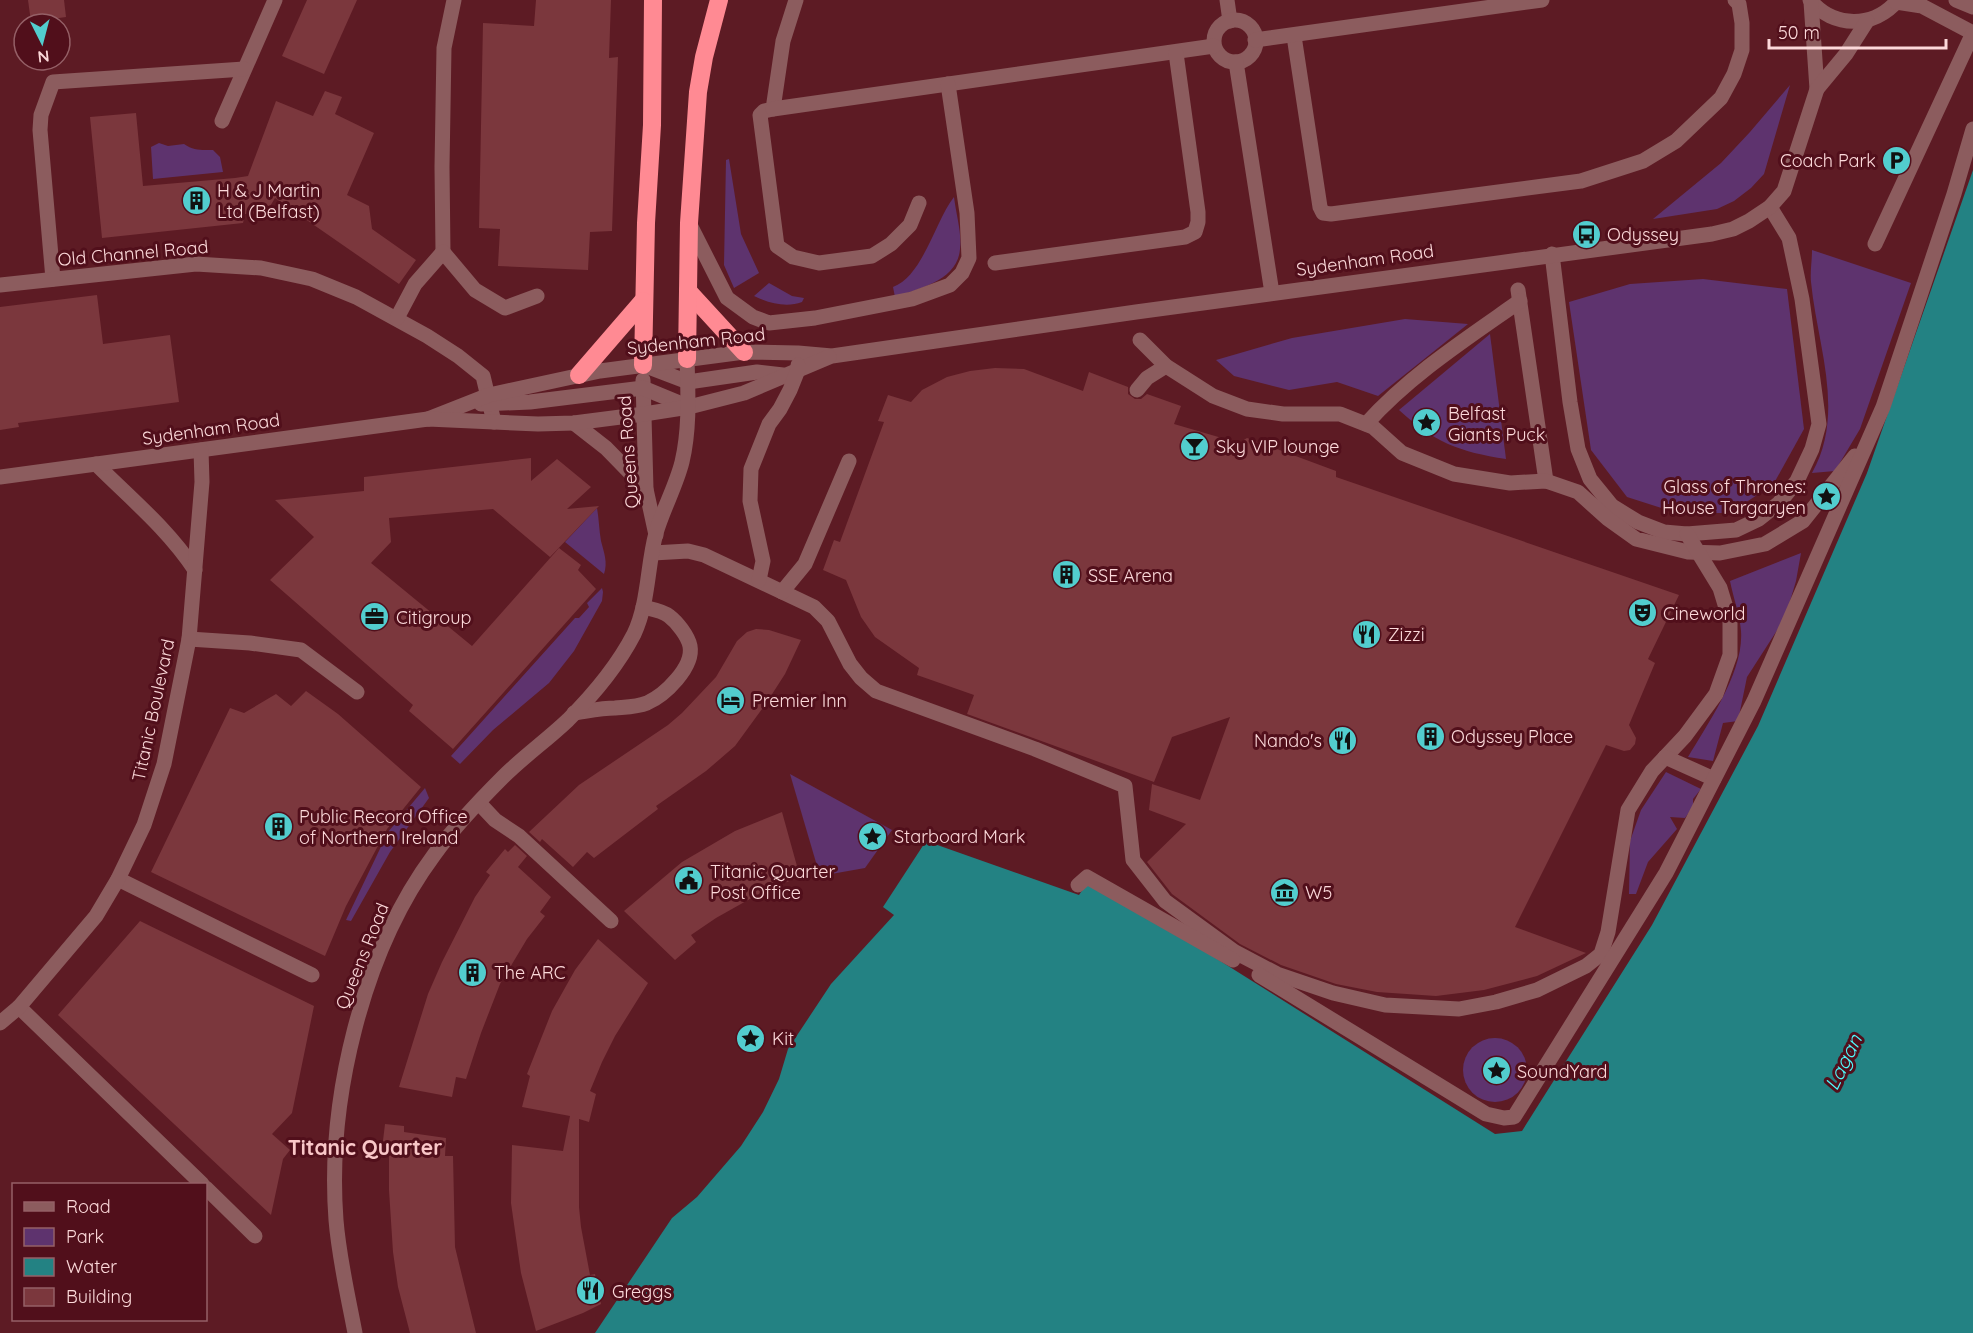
<svg xmlns="http://www.w3.org/2000/svg" width="1973" height="1333" font-family="Quicksand,sans-serif">
  <style>
    .green { fill: #5e336e }
    .water { fill: #238283 }
    .building { fill: #7b373d }
    .lines { fill: none; stroke-linecap: round; stroke-linejoin: round }
    .minor { stroke: #8c5c5e; stroke-width: 15 }
    .highway { stroke: #ff8a93; stroke-width: 18 }
    .labels { text-anchor: middle; dominant-baseline: central; stroke-width: 6; stroke-linejoin: round; paint-order: stroke }
    .poi-label { font-size: 18px; fill: #fcd9da; stroke: #510f1b; text-anchor: start }
    .street-label { font-size: 18px; fill: #fcd9da; stroke: #510f1b }
    .water-label { font-size: 20px; font-style: italic; fill: #4ffbfd; stroke: #510f1b }
    .quarter-label { font-size: 21px; font-weight: bold; fill: #f9c7c8; stroke: #510f1b }
  </style>
  <rect width="100%" height="100%" fill="#5d1b24"/>
  <g class="green">
    <path d="M1790 85 1764 174 1751 188 1734 201 1717 209 1653 219 1721 163 1750 132Z"/>
    <path d="M159 143 168 146 184 144C194 151 201 150 213 150L220 157 223 172 153 179 151 147Z"/>
    <path d="M729 159 741 234 759 273 734 288 724 265 726 160Z"/>
    <path d="M954 197C956 214 962 233 960 249 958 280 919 289 895 297L893 287C923 276 935 221 954 197Z"/>
    <path d="M1812 250 1911 283 1860 429 1835 471 1812 473C1846 413 1817 345 1811 282 1810 272 1812 261 1812 250Z"/>
    <path d="M1703 279 1787 289 1804 429 1773 485 1729 513H1677L1627 497 1591 450 1569 302 1630 284Z"/>
    <path d="M769 283 792 296 804 298 802 302C786 308 769 303 754 296Z"/>
    <path d="M1405 319 1468 324 1378 396 1337 382 1289 390 1234 376 1216 360 1292 338Z"/>
    <path d="M1490 334 1506 459C1459 452 1434 442 1399 410Z"/>
    <path d="M597 508C599 519 599 530 601 541 604 553 608 562 604 574L565 542Z"/>
    <path d="M1801 553 1796 581 1785 618 1747 677 1738 721 1723 723 1713 761 1688 757C1708 723 1744 672 1741 631 1740 615 1733 597 1730 581Z"/>
    <path d="M602 588 603 592 602 601 574 651 549 683 493 730 460 764 451 756 575 618H579L589 607 587 603Z"/>
    <path d="M1666 772 1701 789 1693 799V807L1685 818 1670 817 1677 829 1648 862 1636 894H1629L1630 841 1641 810Z"/>
    <path d="M790 774 892 830 865 868 820 876Z"/>
    <path d="M425 788 429 798 390 852 351 921 346 920 388 832Z"/>
    <circle cx="1495" cy="1070" r="32"/>
  </g>
  <path class="water" d="M1973 170V1333H595L672 1218 697 1197 741 1146 763 1112 779 1079 788 1049 831 984 894 915 883 907 926 841 1079 895 1087 883 1206 952 1495 1134 1522 1131 1652 925 1758 726 1867 473Z"/>
  <g class="building">
    <path d="M28 0H64L66 17 31 22Z"/>
    <path d="M307 0H357L324 74 282 56Z"/>
    <path d="M536 0H611L609 58 618 57 612 231 590 232 588 270 498 266 500 229 479 228 483 23 534 26Z"/>
    <path d="M325 91 342 97 335 114 374 133 347 195 369 206 372 229 416 260 399 284 275 198 266 213 245 214 243 223 102 238 90 117 136 113 143 186 235 178 248 176 276 101 313 116Z"/>
    <path d="M97 295 103 344 170 335 179 402 18 423 19 427 0 430V307Z"/>
    <path d="M995 368 1024 369 1083 391 1089 372 1128 387V394L1135 399H1141L1147 394 1181 406 1174 424 1239 443 1247 438 1336 471V477L1679 595 1648 659 1655 663 1629 725 1636 738 1635 744 1630 750 1624 751 1606 745 1515 927 1586 953 1537 976 1484 990 1436 996 1377 992 1336 984 1281 965 1240 944 1172 894 1147 862 1186 824 1149 810 1152 784 1200 800 1230 717 1172 737 1154 782 967 714 974 695 917 675 919 668 875 637 861 617 846 580 823 570 834 540 840 542 884 422 878 421 888 395 911 402 922 390 947 377 970 371Z"/>
    <path d="M531 458V481L557 459 591 487 567 509 599 506 550 557 493 509 389 518 391 542 371 563 472 646 559 548 581 565 578 570 596 589 453 749 409 711 413 705 270 580 314 537 275 500 364 491V477Z"/>
    <path d="M756 629 769 630 801 640 785 674 767 702 735 746 720 759 706 771 656 806 658 809 594 858 587 852 573 867 542 839 540 842 529 832 579 785 668 725 682 713 716 677 737 641 747 632Z"/>
    <path d="M306 691 338 714 421 787 387 829 346 906 325 956 151 872 230 708 244 713 276 694 291 706Z"/>
    <path d="M782 812 800 877 766 890 716 918 691 935 696 942 675 960 624 911 682 862 735 831Z"/>
    <path d="M515 845 527 856 518 867 551 897 540 912 545 916 527 939 500 984 481 1033 466 1079 456 1077 452 1097 399 1087 428 994 442 962 475 897 490 875 486 872 505 849 508 852Z"/>
    <path d="M140 921 314 1006 292 1113 272 1134 290 1150 283 1159 271 1215 58 1015Z"/>
    <path d="M598 939 648 983 615 1036 602 1062 590 1091 596 1094 589 1122 579 1119V1207L581 1227 590 1275 595 1274 601 1304 583 1313 536 1331 521 1273 511 1203 512 1145 563 1151 570 1116 522 1107 530 1076 527 1074 552 1011 575 970Z"/>
    <path d="M385 1124 404 1126V1132L446 1138 445 1156H453L455 1247 476 1333H410L398 1287 393 1252 389 1190V1150L382 1149Z"/>
  </g>
  <g class="lines">
    <g class="minor">
      <path d="M796 0 783 41 773 109 764 111 760 115 777 246 793 257 819 263 872 256 891 244 910 225 919 203"/>
      <path d="M1227 0 1230 21"/>
      <path d="M1810 0C1833 28 1874 29 1898 0"/>
      <path d="M1956 0 1973 7"/>
      <path d="M1811 2 1817 89"/>
      <path d="M1896 2 1922 6 1973 33"/>
      <circle cx="1235" cy="41" r="21"/>
      <path d="M1294 36 1320 207 1323 213 1331 214 1581 181 1643 161 1676 141 1721 98 1734 74 1742 50V23L1739 4 1735 0"/>
      <path d="M1255 40 1542 0"/>
      <path d="M1236 62 1272 293"/>
      <path d="M773 109 1214 46"/>
      <path d="M222 121 275 0"/>
      <path d="M689 223 727 298 753 317 769 323 815 318 912 299 950 285 962 273 969 258 967 213 948 84"/>
      <path d="M1875 244 1973 33"/>
      <path d="M443 252 442 167 444 48 454 0"/>
      <path d="M1552 254 1570 402 1578 449 1590 479 1612 506 1638 522 1664 532 1687 534 1736 530 1759 519 1779 503 1797 481 1812 449 1819 424 1802 299 1789 238 1770 207"/>
      <path d="M995 263 1185 237 1195 232 1198 222V212L1176 53"/>
      <path d="M53 279 40 130 41 115 53 82 244 69"/>
      <path d="M0 285 196 264 261 268 312 279 356 297 427 336 458 356 483 376 494 422"/>
      <path d="M1518 290 1546 481"/>
      <path d="M397 318 415 284 443 252 475 290 505 308 537 296"/>
      <path d="M1140 340 1166 366 1213 396 1247 409 1283 414H1340L1373 427 1402 453 1454 474 1510 483 1546 481 1578 492 1608 519 1636 539 1688 552 1720 553 1765 544 1803 521 1855 456"/>
      <path d="M646 366 688 382 757 372 783 375"/>
      <path d="M643 380 646 489 656 535"/>
      <path d="M1137 390 1147 378 1166 366"/>
      <path d="M481 404 530 402 643 388 689 407"/>
      <path d="M428 419 489 395 600 371 744 352 798 353 832 356 1136 312 1712 234 1733 229 1749 221 1770 207 1784 191 1817 89 1846 54 1867 21"/>
      <path d="M574 423 606 448 646 489"/>
      <path d="M1366 424C1410 375 1466 339 1520 301"/>
      <path d="M96 464C131 499 167 528 195 570"/>
      <path d="M0 477 428 419 538 424 574 423 644 414 689 407 744 393 829 357"/>
      <path d="M653 553 688 551 704 555 814 607 828 621 850 664 861 678 876 691 1035 749 1125 786 1133 860 1165 901 1235 952 1277 974 1333 993 1385 1005 1459 1009 1496 1002 1537 990 1586 966 1601 954 1608 932 1628 810 1652 771 1685 736 1716 694 1730 655V621L1720 588 1687 534"/>
      <path d="M759 580 763 561 750 501 751 469 769 424 780 409 790 390 798 370V365"/>
      <path d="M782 592 805 564 849 461"/>
      <path d="M189 639 250 643 301 650 357 692"/>
      <path d="M574 713C588 711 602 708 615 708 626 707 637 707 647 703 665 695 694 667 690 646 688 636 677 622 669 616 663 611 651 609 643 607"/>
      <path d="M1665 757 1714 779"/>
      <path d="M479 803 495 820 519 836 611 921"/>
      <path d="M118 879 312 975"/>
      <path d="M1078 885 1087 877 1233 960"/>
      <path d="M1259 975 1486 1114 1504 1118 1514 1117 1666 873 1754 701 1883 407 1954 194 1973 129"/>
      <path d="M19 1007 202 1184"/>
      <path d="M0 1023 19 1007 96 916 118 879 144 825 164 764 189 639 202 482 201 450"/>
      <path d="M206 1188 255 1236"/>
      <path d="M355 1333C348 1296 339 1258 336 1220 327 1101 362 952 434 855 454 827 479 801 503 777 523 757 547 740 568 720 593 695 618 665 634 634 649 602 647 566 656 533 663 509 676 486 682 462 690 428 688 394 687 359"/>
    </g>
    <g class="highway">
      <path d="M688 291 744 352"/>
      <path d="M687 359 689 223 698 92 704 57 719 0"/>
      <path d="M643 365 646 223 652 125 653 0"/>
      <path d="M579 375 643 301"/>
    </g>
  </g>
  <defs>
    <symbol id="parking-disc" viewBox="-11 -11 22 22"><circle r="9.5" fill="#52cdce" stroke="#510f1b"/><path d="M-3.5-5.5H1a3.5 3.5 0 0 1 0 7H-1V5.5H-3.5ZM-1-3.4V-.6H.8a1.4 1.4 0 0 0 0-2.8Z" fill="#111"/></symbol>
    <symbol id="building-disc" viewBox="-11 -11 22 22"><circle r="9.5" fill="#52cdce" stroke="#510f1b"/><path d="M-4-6H4V6H1V3H-1V6H-4ZM-2.5-4.3h1.7v1.8h-1.7ZM.8-4.3h1.7v1.8H.8ZM-2.5-1h1.7V.8h-1.7ZM.8-1h1.7V.8H.8Z" fill="#111"/></symbol>
    <symbol id="bus-disc" viewBox="-11 -11 22 22"><circle r="9.5" fill="#52cdce" stroke="#510f1b"/><path d="M-5-6H5V4H4V6H2V4H-2V6H-4V4H-5ZM-3.5-4V0h7V-4ZM-3.5 1.2v1.5H-2V1.2ZM2 1.2v1.5H3.5V1.2Z" fill="#111"/></symbol>
    <symbol id="sight-disc" viewBox="-11 -11 22 22"><circle r="9.5" fill="#52cdce" stroke="#510f1b"/><path d="M0-6L1.8-2.2L6-1.7L2.9 1.2L3.7 5.4L0 3.3L-3.7 5.4L-2.9 1.2L-6-1.7L-1.8-2.2Z" fill="#111"/></symbol>
    <symbol id="bar-disc" viewBox="-11 -11 22 22"><circle r="9.5" fill="#52cdce" stroke="#510f1b"/><path d="M-6-5H6L.8 .8V4.5H3.5V6h-7V4.5H-.8V.8Z" fill="#111"/></symbol>
    <symbol id="theatre-disc" viewBox="-11 -11 22 22"><circle r="9.5" fill="#52cdce" stroke="#510f1b"/><path d="M-5-5.5Q0-4 5-5.5V0Q5 5 0 6Q-5 5-5 0ZM-3.3-2.5H-1v1.5H-3.3ZM1-2.5H3.3v1.5H1ZM-2.8 1Q0 5.5 2.8 1Z" fill="#111"/></symbol>
    <symbol id="office-disc" viewBox="-11 -11 22 22"><circle r="9.5" fill="#52cdce" stroke="#510f1b"/><path d="M-6-3h4V-5.5h4V-3h4V5H-6ZM-1-4.5V-3h2v-1.5ZM-6 0V1H6V0Z" fill="#111"/></symbol>
    <symbol id="restaurant-disc" viewBox="-11 -11 22 22"><circle r="9.5" fill="#52cdce" stroke="#510f1b"/><path d="M-5-6h1v4h1v-4h1v4h1v-4h1v5L-1.5 .5V6h-2V.5L-5-1ZM5-6V6H3V1.5H1.5Q1.5-4 5-6Z" fill="#111"/></symbol>
    <symbol id="hotel-disc" viewBox="-11 -11 22 22"><circle r="9.5" fill="#52cdce" stroke="#510f1b"/><path d="M-6-4.5h1.5V1H6V5H4.5V3h-9V5H-6ZM-4 0a1.8 1.8 0 1 1 3.6 0ZM.5 0V-2.5h3Q6-2.5 6 0Z" fill="#111"/></symbol>
    <symbol id="civic-disc" viewBox="-11 -11 22 22"><circle r="9.5" fill="#52cdce" stroke="#510f1b"/><path d="M-.6-6.5H3V-4.5H.6V-3L4-1V1h2V6H-6V1h2V-1L-.6-3ZM-1.2 2.5V6h2.4V2.5Z" fill="#111"/></symbol>
    <symbol id="museum-disc" viewBox="-11 -11 22 22"><circle r="9.5" fill="#52cdce" stroke="#510f1b"/><path d="M0-6L6-3V-2H-6V-3ZM-5-1h2V3h-2ZM-1-1h2V3h-2ZM3-1h2V3H3ZM-6 4H6V6H-6Z" fill="#111"/></symbol>
  </defs>
  <g fill-rule="evenodd">
    <use href="#parking-disc" x="1880" y="144" width="33" height="33"/>
    <use href="#building-disc" x="180" y="184" width="33" height="33"/>
    <use href="#bus-disc" x="1570" y="218" width="33" height="33"/>
    <use href="#sight-disc" x="1410" y="406" width="33" height="33"/>
    <use href="#bar-disc" x="1178" y="430" width="33" height="33"/>
    <use href="#sight-disc" x="1810" y="480" width="33" height="33"/>
    <use href="#building-disc" x="1050" y="558" width="33" height="33"/>
    <use href="#theatre-disc" x="1626" y="596" width="33" height="33"/>
    <use href="#office-disc" x="358" y="600" width="33" height="33"/>
    <use href="#restaurant-disc" x="1350" y="618" width="33" height="33"/>
    <use href="#hotel-disc" x="714" y="684" width="33" height="33"/>
    <use href="#building-disc" x="1414" y="720" width="33" height="33"/>
    <use href="#restaurant-disc" x="1326" y="724" width="33" height="33"/>
    <use href="#building-disc" x="262" y="810" width="33" height="33"/>
    <use href="#sight-disc" x="856" y="820" width="33" height="33"/>
    <use href="#civic-disc" x="672" y="864" width="33" height="33"/>
    <use href="#museum-disc" x="1268" y="876" width="33" height="33"/>
    <use href="#building-disc" x="456" y="956" width="33" height="33"/>
    <use href="#sight-disc" x="734" y="1022" width="33" height="33"/>
    <use href="#sight-disc" x="1480" y="1054" width="33" height="33"/>
    <use href="#restaurant-disc" x="574" y="1274" width="33" height="33"/>
  </g>
  <g class="labels">
    <g class="poi-label">
      <text x="1876" y="160" text-anchor="end">Coach Park</text>
      <text x="217" y="190">H &amp; J Martin<tspan x="217" dy="21">Ltd (Belfast)</tspan></text>
      <text x="1607" y="234">Odyssey</text>
      <text x="1448" y="413">Belfast<tspan x="1448" dy="21">Giants Puck</tspan></text>
      <text x="1216" y="446">Sky VIP lounge</text>
      <text x="1806" y="486" text-anchor="end">Glass of Thrones:<tspan x="1806" dy="21">House Targaryen</tspan></text>
      <text x="1088" y="575">SSE Arena</text>
      <text x="1663" y="613">Cineworld</text>
      <text x="396" y="617">Citigroup</text>
      <text x="1388" y="634">Zizzi</text>
      <text x="752" y="700">Premier Inn</text>
      <text x="1451" y="736">Odyssey Place</text>
      <text x="1322" y="740" text-anchor="end">Nando's</text>
      <text x="299" y="816">Public Record Office<tspan x="299" dy="21">of Northern Ireland</tspan></text>
      <text x="894" y="836">Starboard Mark</text>
      <text x="710" y="871">Titanic Quarter<tspan x="710" dy="21">Post Office</tspan></text>
      <text x="1305" y="892">W5</text>
      <text x="494" y="972">The ARC</text>
      <text x="772" y="1038">Kit</text>
      <text x="1517" y="1071">SoundYard</text>
      <text x="612" y="1291">Greggs</text>
    </g>
    <g class="street-label">
      <text transform="translate(133 253) rotate(-5)">Old Channel Road</text>
      <text transform="translate(1365 260) rotate(-8)">Sydenham Road</text>
      <text transform="translate(696 341) rotate(-6)">Sydenham Road</text>
      <text transform="translate(211 429) rotate(-8)">Sydenham Road</text>
      <text transform="translate(628 452) rotate(-94)">Queens Road</text>
      <text transform="translate(153 710) rotate(-78)">Titanic Boulevard</text>
      <text transform="translate(362 956) rotate(-68)">Queens Road</text>
    </g>
    <g class="water-label">
      <text transform="translate(1843 1062) rotate(-64)">Lagan</text>
    </g>
    <g class="quarter-label">
      <text x="365" y="1147">Titanic Quarter</text>
    </g>
  </g>
  <rect x="12" y="1183" width="195" height="138" fill="#510f1b" stroke="#956067" stroke-width="1.5"/>
  <rect x="24" y="1202" width="30" height="9" fill="#8c5c5e" stroke="#956067" stroke-width="1.5"/>
  <text x="66" y="1213" font-size="18" fill="#fcd9da">Road</text>
  <rect x="24" y="1228" width="30" height="18" fill="#5e336e" stroke="#956067" stroke-width="1.5"/>
  <text x="66" y="1243" font-size="18" fill="#fcd9da">Park</text>
  <rect x="24" y="1258" width="30" height="18" fill="#238283" stroke="#956067" stroke-width="1.5"/>
  <text x="66" y="1273" font-size="18" fill="#fcd9da">Water</text>
  <rect x="24" y="1288" width="30" height="18" fill="#7b373d" stroke="#956067" stroke-width="1.5"/>
  <text x="66" y="1303" font-size="18" fill="#fcd9da">Building</text>
  <g transform="translate(42 42) rotate(174)"><circle r="28" fill="#510f1b" stroke="#956067" stroke-width="1.5"/>
  <path d="M0-4.5L10 22L0 15L-10 22Z" fill="#52cdce"/>
  <text y="-9" font-size="16" font-weight="bold" text-anchor="middle" fill="#fcd9da">N</text>
  </g>
  <path d="M1769 39v9h177v-9" fill="none" stroke="#fcd9da" stroke-width="3"/>
  <text x="1778" y="39" font-size="18" fill="#fcd9da" stroke="#510f1b" stroke-width="4.5" paint-order="stroke">50 m</text>
</svg>
